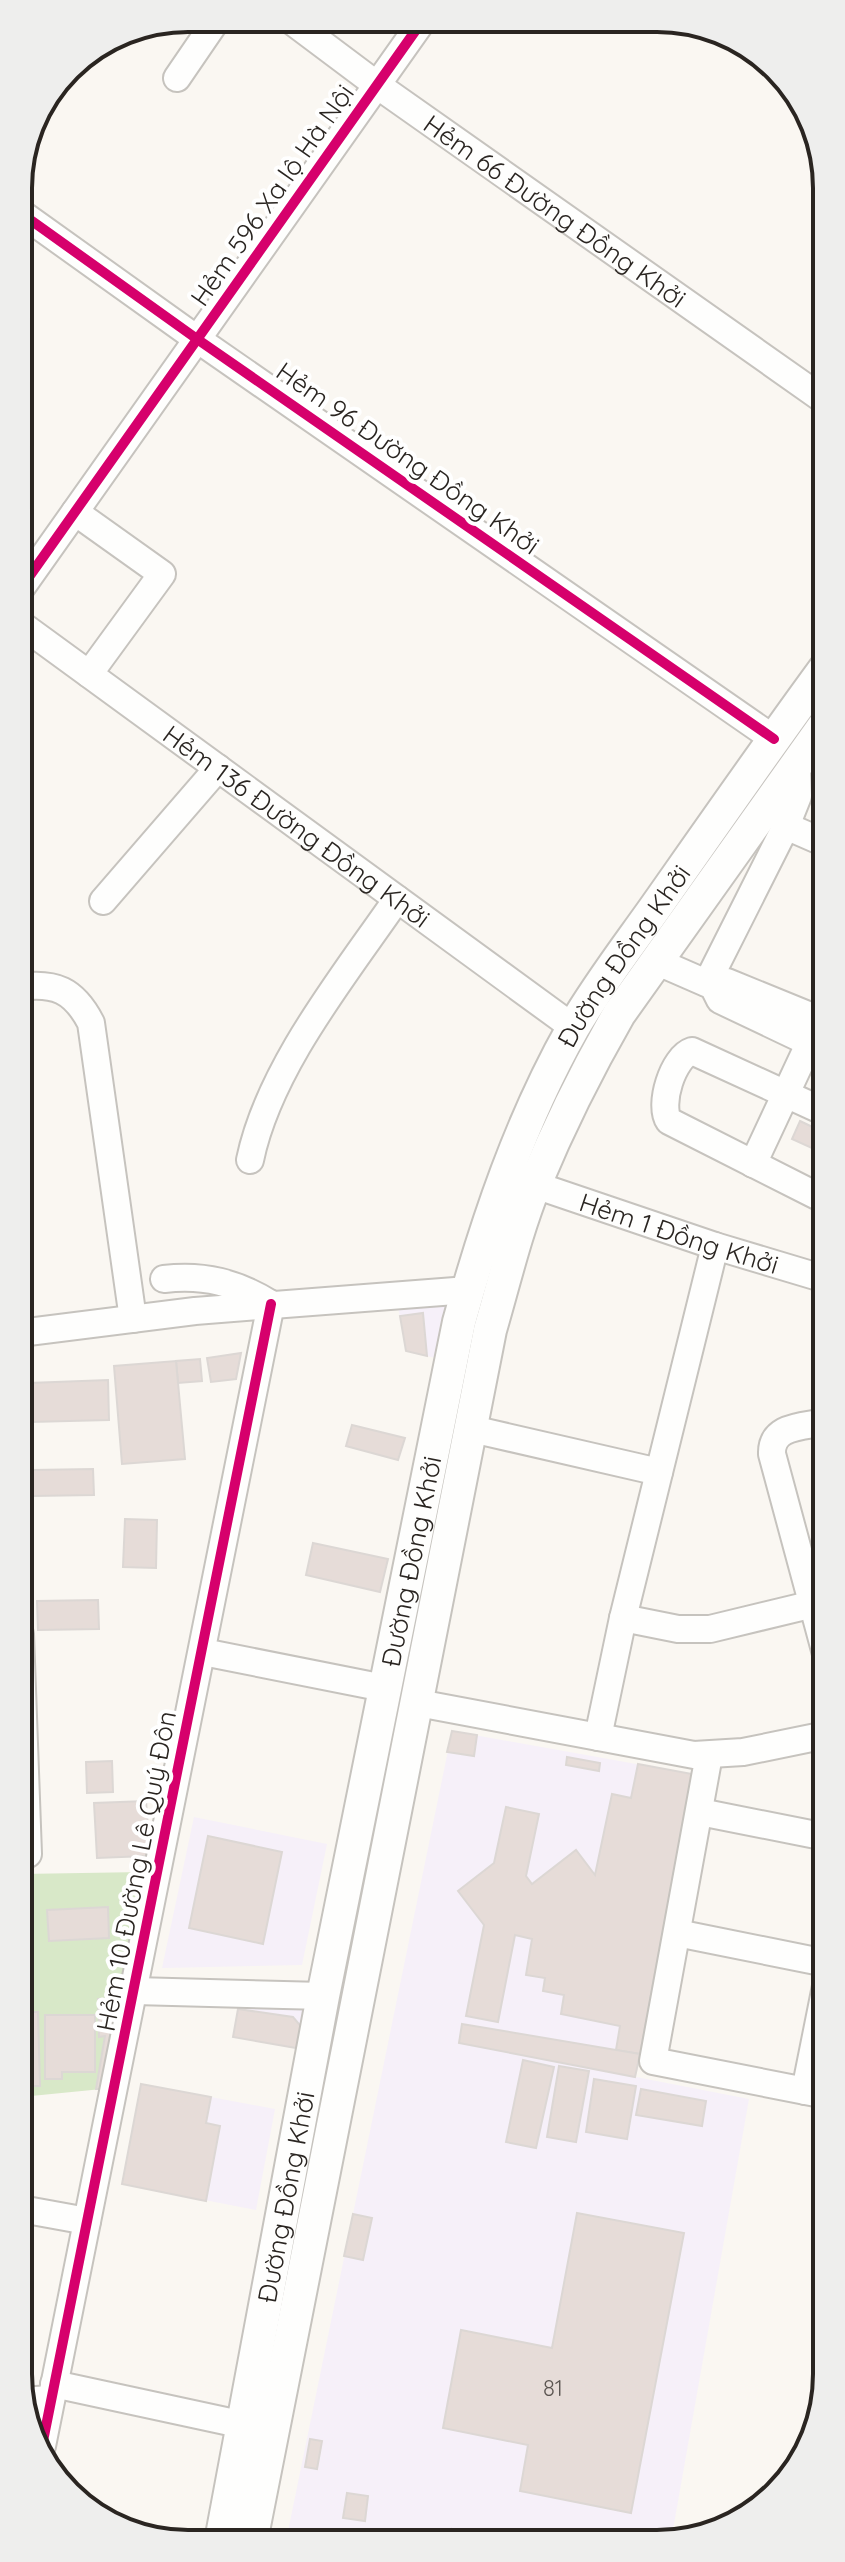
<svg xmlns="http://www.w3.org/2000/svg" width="845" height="2562" font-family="Quicksand,sans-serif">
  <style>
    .commercial { fill: #f6f0f9 }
    .green { fill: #d8e8c8 }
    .building { fill: #e6dcd8; stroke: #dcd7d4; stroke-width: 2 }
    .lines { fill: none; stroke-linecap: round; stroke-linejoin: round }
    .minor-casing { stroke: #c6c3be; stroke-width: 30 }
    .major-casing { stroke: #c6c3be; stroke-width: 36 }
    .minor { stroke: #fefefd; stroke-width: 26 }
    .major { stroke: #fefefd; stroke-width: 32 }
    .cycleway-casing { stroke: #fff; stroke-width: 15 }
    .cycleway { stroke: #d6006c; stroke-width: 10 }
    .labels { text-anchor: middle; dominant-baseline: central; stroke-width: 8; stroke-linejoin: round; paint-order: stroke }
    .number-label { font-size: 22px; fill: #5b5551 }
    .street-label { font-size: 26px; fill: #2a2521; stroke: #fff }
    .rim { fill: none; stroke: #2a2521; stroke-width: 4 }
  </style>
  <rect width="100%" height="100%" fill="#faf7f2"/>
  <g class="commercial">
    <path d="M453 1301 440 1359 406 1351 398 1306Z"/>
    <path d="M452 1731 692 1774 636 2077 749 2099 671 2541H286Z"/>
    <path d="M194 1817 327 1844 302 1965 162 1968Z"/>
    <path d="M238 2004 310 2009 302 2049 233 2037Z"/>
    <path d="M141 2084 275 2109 256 2210 122 2184Z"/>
  </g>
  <path class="green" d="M143 1872 102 2089 21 2097V1874Z"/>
  <g class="building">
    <path d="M800 1121 825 1133V1154L792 1139Z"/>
    <path d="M423 1313 427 1356 406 1351 400 1316Z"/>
    <path d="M241 1353 236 1379 211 1382 207 1358Z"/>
    <path d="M200 1359 202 1381 178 1383 176 1361Z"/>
    <path d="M176 1361 185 1459 122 1464 114 1366Z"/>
    <path d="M108 1380 109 1420 30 1422 29 1383Z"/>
    <path d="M352 1425 405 1438 398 1460 346 1446Z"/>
    <path d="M93 1469 94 1495 32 1496V1470Z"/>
    <path d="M125 1519 157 1520 156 1568 123 1567Z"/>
    <path d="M313 1543 388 1559 380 1592 306 1575Z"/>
    <path d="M98 1600 99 1629 38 1630 37 1601Z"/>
    <path d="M452 1731 477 1735 474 1756 447 1752Z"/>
    <path d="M567 1757 600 1763 599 1771 566 1765Z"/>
    <path d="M112 1761 113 1792 87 1793 86 1762Z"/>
    <path d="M638 1764 692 1774 640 2054 616 2050 620 2026 561 2014 564 1995 543 1991 545 1978 526 1975 532 1939 515 1935 498 2022 466 2016 484 1925 458 1891 494 1863 506 1807 539 1814 526 1876 532 1884 576 1850 595 1875 612 1794 631 1798Z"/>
    <path d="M146 1801 149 1841 146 1856 97 1858 94 1803Z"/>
    <path d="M208 1836 282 1852 263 1944 189 1928Z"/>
    <path d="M108 1907 109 1938 49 1941 47 1910Z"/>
    <path d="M120 1998 102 2089H96L105 2036 99 2037 98 1999Z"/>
    <path d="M238 2009 293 2017 304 2030 302 2049 233 2037Z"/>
    <path d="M21 2012H38L40 2086H21Z"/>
    <path d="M45 2015H95V2072H62V2079H45Z"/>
    <path d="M462 2024 640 2054 635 2077 459 2043Z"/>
    <path d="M523 2060 554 2067 536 2148 506 2142Z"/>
    <path d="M559 2066 589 2071 576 2142 547 2137Z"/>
    <path d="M594 2079 636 2086 627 2139 586 2132Z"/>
    <path d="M141 2084 211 2097 206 2123 220 2126 206 2201 122 2184Z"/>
    <path d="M641 2089 706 2101 702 2126 636 2115Z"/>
    <path d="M577 2213 684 2233 631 2513 520 2491 528 2445 443 2428 461 2330 552 2348Z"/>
    <path d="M353 2214 372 2218 363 2260 344 2256Z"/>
    <path d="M310 2439 322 2441 317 2469 305 2467Z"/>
    <path d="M347 2493 368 2496 365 2521 343 2518Z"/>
    <path d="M452 2529 508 2541H450Z"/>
  </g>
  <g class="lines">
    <defs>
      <g id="minor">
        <path id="s1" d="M289 19 377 85 824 400"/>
        <path d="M177 78 218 18"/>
        <path d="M18 211 197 339 774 739"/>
        <path d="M75 512 162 574 89 674"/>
        <path d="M19 591 423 20"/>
        <path id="s2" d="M19 623 574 1028"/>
        <path d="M786 826 825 843"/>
        <path d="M103 901 218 768"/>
        <path d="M658 962 713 986 720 1000 825 1050"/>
        <path d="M707 983 786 826 798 796 797 765"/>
        <path d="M713 986 727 982 825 1022"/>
        <path d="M19 987C55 982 74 990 91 1023L133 1319"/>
        <path d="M825 1112 692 1051C673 1057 658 1105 669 1121L825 1200"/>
        <path d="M250 1160C269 1068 344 976 397 899"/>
        <path d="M753 1164 810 1042"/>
        <path id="s3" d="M535 1185 715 1246 825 1279"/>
        <path d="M164 1279C204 1274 237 1283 271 1304"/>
        <path d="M20 1333 195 1311 468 1290"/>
        <path d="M825 1422C803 1427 771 1425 772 1454L826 1654"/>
        <path d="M472 1429 659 1472"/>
        <path d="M623 1618 678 1629H710L826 1601"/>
        <path d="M20 1634 28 1854"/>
        <path d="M203 1652 384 1688"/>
        <path d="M418 1703 694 1755 743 1752 826 1735"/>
        <path d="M598 1737 623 1618 715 1246"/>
        <path d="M709 1755 653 2061 826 2095"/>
        <path d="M700 1812 826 1837"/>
        <path d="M677 1933 826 1963"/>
        <path d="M135 1991 323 1996"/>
        <path d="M805 2091 826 1986"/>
        <path d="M21 2209 87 2221"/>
        <path d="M54 2384 244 2425"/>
        <path d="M21 2401 51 2399"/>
        <path d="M42 2446 271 1304"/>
      </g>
      <g id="major">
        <path id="s4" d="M221 2541 323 1996 459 1322C487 1221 521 1120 573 1028 599 983 632 941 662 898 716 821 769 745 824 670"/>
        <path d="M251 2541 490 1330C504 1282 516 1231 535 1184 559 1126 588 1068 619 1014L824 726"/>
      </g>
    </defs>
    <use href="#minor" class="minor-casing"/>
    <use href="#major" class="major-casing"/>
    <use href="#minor" class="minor"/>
    <use href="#major" class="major"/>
    <defs>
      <g id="cycleway">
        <path d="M18 211 197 339 774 739"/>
        <path d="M19 591 423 20"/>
        <path d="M42 2446 271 1304"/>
      </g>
    </defs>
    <use href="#cycleway" class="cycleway-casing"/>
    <use href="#cycleway" class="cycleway"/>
  </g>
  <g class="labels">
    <g class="number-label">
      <text x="553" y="2388">81</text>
    </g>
    <g class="street-label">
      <text transform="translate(272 195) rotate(-55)">Hẻm 596 Xa lộ Hà Nội</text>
      <text stroke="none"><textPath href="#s1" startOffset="328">Hẻm 66 Đường Đồng Khởi</textPath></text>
      <text transform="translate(408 458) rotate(35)">Hẻm 96 Đường Đồng Khởi</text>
      <text stroke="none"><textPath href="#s2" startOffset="344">Hẻm 136 Đường Đồng Khởi</textPath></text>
      <text stroke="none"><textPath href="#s4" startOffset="1646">Đường Đồng Khởi</textPath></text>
      <text stroke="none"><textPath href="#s3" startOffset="152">Hẻm 1 Đồng Khởi</textPath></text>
      <text stroke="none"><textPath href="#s4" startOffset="998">Đường Đồng Khởi</textPath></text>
      <text transform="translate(136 1871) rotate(-79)">Hẻm 10 Đường Lê Quý Đôn</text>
      <text stroke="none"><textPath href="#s4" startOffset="350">Đường Đồng Khởi</textPath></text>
    </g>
  </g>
  <path d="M0 0H845V2562H0ZM188 32H657A156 156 0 0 1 813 188V2374A156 156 0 0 1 657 2530H188A156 156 0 0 1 32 2374V188A156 156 0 0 1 188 32Z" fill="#eeeeed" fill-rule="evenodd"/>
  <path class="rim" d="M188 32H657A156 156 0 0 1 813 188V2374A156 156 0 0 1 657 2530H188A156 156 0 0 1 32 2374V188A156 156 0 0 1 188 32Z"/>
</svg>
